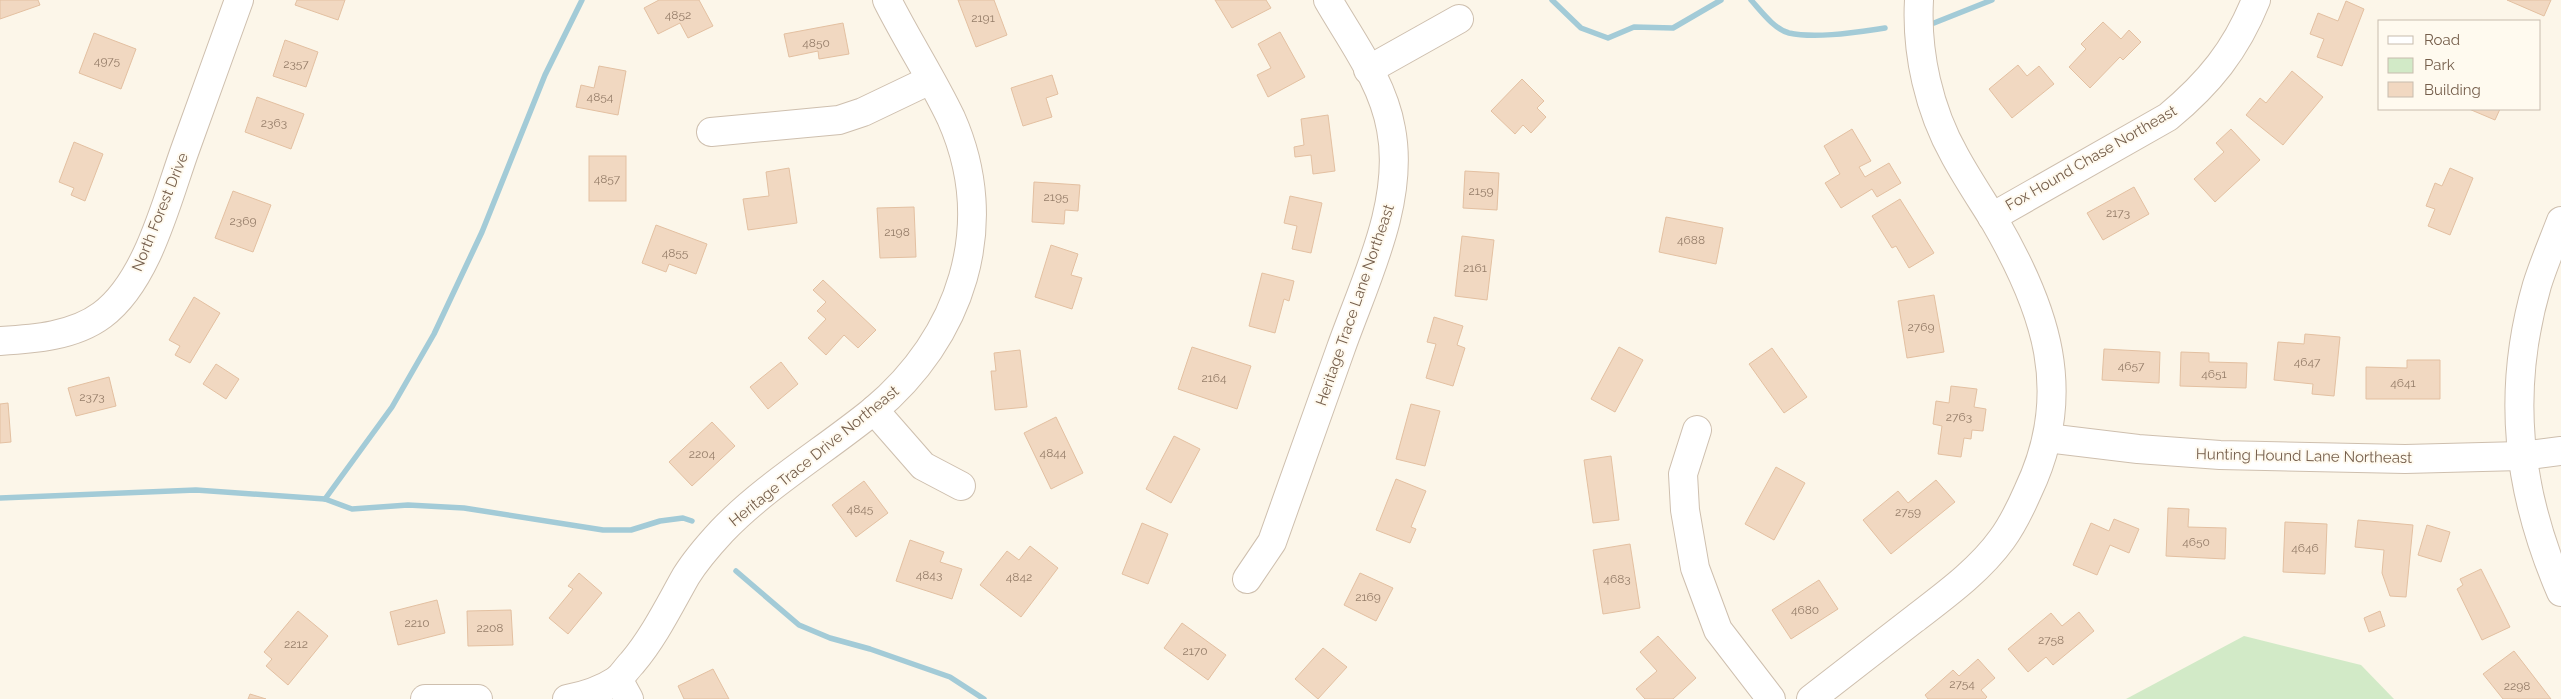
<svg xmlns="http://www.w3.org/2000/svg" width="2561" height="699" font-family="Raleway,sans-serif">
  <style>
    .green { fill: #d2eac7 }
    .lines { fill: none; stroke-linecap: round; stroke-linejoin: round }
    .stream { stroke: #a3cbd7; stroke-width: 5.5 }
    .building { fill: #f1d8c1; stroke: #e3c0a1 }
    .minor-casing { stroke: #cebfae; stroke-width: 30 }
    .minor { stroke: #fff; stroke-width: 28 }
    .labels { text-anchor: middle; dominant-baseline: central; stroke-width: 4; stroke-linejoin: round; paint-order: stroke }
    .number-label { font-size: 12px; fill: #957d69 }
    .street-label { font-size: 15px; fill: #765f4c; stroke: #fffaef }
  </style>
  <rect width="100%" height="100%" fill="#fcf6e9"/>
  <path class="green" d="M2244 636 2361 665 2394 699H2126Z"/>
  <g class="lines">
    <g class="stream">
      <path d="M1552 0 1581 28 1608 38 1634 27 1673 28 1721 0"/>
      <path d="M1751 0C1761 11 1774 29 1789 33 1816 39 1857 32 1885 28"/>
      <path d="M1934 23 1992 0"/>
      <path d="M0 498 196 490 325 499 352 509 408 505 464 508 603 530H631L660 521 683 518 692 521"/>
      <path d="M325 499 392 407 434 334 482 232 545 75 582 0"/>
      <path d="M736 571 799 625 830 638 870 649 950 677 984 699"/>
    </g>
  </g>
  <g class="building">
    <path d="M0 0H38L40 5 0 19Z"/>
    <path d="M297 0H345L338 20 295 5Z"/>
    <path d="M659 0H699L713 26 688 38 680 23 658 34 644 8Z"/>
    <path d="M958 0H994L1007 35 976 47Z"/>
    <path d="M1215 0H1266L1271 8 1232 28Z"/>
    <path d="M2507 0H2551L2544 16Z"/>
    <path d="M2346 1 2364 9 2342 66 2317 57 2324 39 2310 34 2318 13 2338 21Z"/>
    <path d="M2103 22 2121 39 2129 30 2141 42 2123 60 2120 57 2090 88 2069 67 2086 49 2081 44Z"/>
    <path d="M843 23 849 54 819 59 818 51 789 57 784 34Z"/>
    <path d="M1280 32 1305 77 1268 97 1257 75 1271 68 1258 44Z"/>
    <path d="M94 33 136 49 121 89 79 73Z"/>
    <path d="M285 40 318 52 306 87 273 76Z"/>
    <path d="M2018 65 2027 76 2039 66 2054 84 2012 118 1989 89Z"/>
    <path d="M599 66 626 71 618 115 576 107 581 85 594 88Z"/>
    <path d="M2292 71 2323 97 2283 145 2246 115 2260 98 2266 103Z"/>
    <path d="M1052 75 1058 94 1046 98 1052 117 1023 126 1011 88Z"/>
    <path d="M1522 79 1544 101 1537 108 1546 117 1531 133 1523 125 1515 134 1491 111Z"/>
    <path d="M257 97 304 114 291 149 245 132Z"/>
    <path d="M2469 109H2500L2495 120Z"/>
    <path d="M1328 115 1335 171 1313 174 1311 155 1295 157 1294 147 1304 145 1301 119Z"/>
    <path d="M1852 129 1871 161 1859 167 1865 177 1889 163 1901 183 1877 197 1872 189 1841 208 1825 183 1840 174 1824 146Z"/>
    <path d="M2231 129 2260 160 2215 202 2194 179 2224 152 2216 143Z"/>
    <path d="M74 142 103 154 85 201 71 195 74 188 59 182Z"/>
    <rect x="589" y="156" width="37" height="45"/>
    <path d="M789 168 797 223 748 230 743 199 769 196 766 172Z"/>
    <path d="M2450 168 2473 178 2450 235 2428 226 2435 209 2426 206 2435 183 2442 186Z"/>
    <path d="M1465 171 1499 173 1497 210 1463 208Z"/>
    <path d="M1034 182 1080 185 1078 211 1065 210 1064 224 1032 222Z"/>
    <path d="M2134 187 2149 214 2103 240 2087 213Z"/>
    <path d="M233 191 271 205 253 252 215 238Z"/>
    <path d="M1290 196 1322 203 1311 253 1292 249 1297 226 1284 223Z"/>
    <path d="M1900 199 1934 253 1909 268 1896 246 1892 248 1872 216Z"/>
    <path d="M914 207 916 257 880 258 877 208Z"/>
    <path d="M1666 217 1723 228 1716 264 1659 252Z"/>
    <path d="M656 225 707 244 696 274 669 264 666 272 642 263Z"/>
    <path d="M1462 236 1494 240 1487 300 1455 296Z"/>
    <path d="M1051 245 1078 254 1071 275 1082 278 1072 309 1035 297Z"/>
    <path d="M1262 273 1294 281 1289 301 1284 299 1275 333 1249 326Z"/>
    <path d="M823 280 876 330 858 348 844 335 826 355 808 338 826 319 817 311 826 302 813 290Z"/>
    <path d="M1934 295 1944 352 1907 358 1898 301Z"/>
    <path d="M194 297 220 313 190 363 175 355 180 346 169 340Z"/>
    <path d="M1434 317 1463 326 1457 345 1465 348 1453 386 1426 378 1436 344 1427 342Z"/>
    <path d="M2305 334 2340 337 2334 396 2312 394 2313 384 2274 380 2278 342 2304 344Z"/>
    <path d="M1192 347 1251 366 1237 409 1178 389Z"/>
    <path d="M1619 347 1643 360 1615 412 1591 399Z"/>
    <path d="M1772 348 1807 397 1784 413 1749 364Z"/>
    <path d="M2104 349 2160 352 2159 383 2102 380Z"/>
    <path d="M1020 350 1027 407 995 410 991 371H996L994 353Z"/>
    <path d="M2181 352 2209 353V362L2247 363 2246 388 2180 386Z"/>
    <path d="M2407 360H2440V399H2366V367L2407 368Z"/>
    <path d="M781 362 798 384 768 409 750 387Z"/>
    <path d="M216 364 239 379 226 399 203 384Z"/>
    <path d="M109 377 116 406 76 416 68 388Z"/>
    <path d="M1951 386 1977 389 1974 407 1986 409 1983 431 1972 430 1971 439 1964 438 1961 457 1938 454 1942 426 1933 424 1936 401 1949 403Z"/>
    <path d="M8 403 11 442 0 443V404Z"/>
    <path d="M1411 404 1440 411 1425 466 1396 459Z"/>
    <path d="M1056 417 1083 473 1051 489 1024 433Z"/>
    <path d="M712 422 735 446 692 486 669 462Z"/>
    <path d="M1174 436 1200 449 1171 503 1146 489Z"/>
    <path d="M1611 456 1619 520 1593 523 1584 460Z"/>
    <path d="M1776 467 1805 483 1774 540 1745 524Z"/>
    <path d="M1396 479 1426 491 1411 527 1416 529 1410 543 1376 530Z"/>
    <path d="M1936 480 1955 502 1891 554 1863 520 1898 491 1908 503Z"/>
    <path d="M864 481 888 513 856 537 832 505Z"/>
    <path d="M2168 508 2189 509 2188 527 2226 528 2225 559 2166 556Z"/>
    <path d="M2114 519 2139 529 2129 553 2110 545 2097 575 2073 565 2091 523 2109 531Z"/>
    <path d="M2358 520 2413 525 2406 597 2390 596 2382 573 2384 550 2355 547Z"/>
    <path d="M2285 522 2327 524 2325 574 2283 572Z"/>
    <path d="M1142 523 1168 534 1148 584 1122 574Z"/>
    <path d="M2427 525 2450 532 2441 562 2418 555Z"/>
    <path d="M910 540 944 552 940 562 962 569 952 599 896 581Z"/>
    <path d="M1630 544 1640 608 1603 614 1593 550Z"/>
    <path d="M1030 546 1058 568 1021 617 980 585 1007 551 1019 560Z"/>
    <path d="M2481 569 2510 627 2482 640 2457 589 2463 585 2460 579Z"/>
    <path d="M579 573 602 593 568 634 549 618 573 589 568 586Z"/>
    <path d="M1360 573 1393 588 1376 621 1344 605Z"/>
    <path d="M1819 580 1838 609 1791 639 1772 610Z"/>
    <path d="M437 600 445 633 398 645 390 612Z"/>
    <path d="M511 610 513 645 468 646 467 611Z"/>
    <path d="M298 611 328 636 288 685 266 666 272 659 264 652Z"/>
    <path d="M2380 611 2385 626 2369 632 2364 618Z"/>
    <path d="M2079 612 2094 631 2053 665 2046 657 2028 672 2008 649 2051 613 2062 626Z"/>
    <path d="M1182 623 1226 655 1208 680 1164 648Z"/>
    <path d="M1658 636 1696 678 1673 699H1645L1636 689 1657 671 1640 652Z"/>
    <path d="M1323 648 1347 667 1318 699 1295 679Z"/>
    <path d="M2514 651 2551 699H2503L2483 674Z"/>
    <path d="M1978 659 1995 678 1981 690 1987 697 1985 699H1928L1925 695 1953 670 1959 676Z"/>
    <path d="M713 669 729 699H684L678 686Z"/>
    <path d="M250 694 266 699H248Z"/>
  </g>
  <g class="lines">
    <defs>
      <g id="minor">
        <path d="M1368 70 1459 19"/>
        <path d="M711 132 839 120 863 112 930 80"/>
        <path d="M1992 217 2168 117C2209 83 2236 50 2256 0"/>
        <path d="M2561 221C2553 242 2544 263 2537 285 2506 392 2517 490 2561 592"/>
        <path d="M0 341C34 339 74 336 102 315 148 281 167 199 186 147 204 98 221 49 239 0"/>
        <path d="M874 410 923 466 961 486"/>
        <path d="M1697 430 1683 474 1685 510 1695 568 1718 630 1771 699"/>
        <path d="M2047 438 2138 449 2220 455 2405 459 2521 456 2561 451"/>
        <path d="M1247 579 1272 542C1295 477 1318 413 1341 348 1365 280 1405 202 1391 129 1383 82 1351 40 1328 0"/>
        <path d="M618 679 629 699"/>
        <path d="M425 699H478"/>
        <path d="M567 699C583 696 603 689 617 680 622 676 627 668 632 663 654 637 669 606 686 576 696 560 709 545 722 531 764 487 825 450 873 411 961 338 999 226 951 118 932 78 907 40 887 0"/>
        <path d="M1811 699C1845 673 1879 646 1913 620 1944 596 1979 571 2002 539 2013 524 2021 507 2028 491 2075 393 2046 309 1994 220 1981 199 1967 178 1955 156 1929 110 1916 53 1919 0"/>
      </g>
    </defs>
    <use href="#minor" class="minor-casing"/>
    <use href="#minor" class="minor"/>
  </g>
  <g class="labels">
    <g class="number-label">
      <text x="678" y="15">4852</text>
      <text x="983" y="18">2191</text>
      <text x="816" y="43">4850</text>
      <text x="107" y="61">4975</text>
      <text x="296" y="64">2357</text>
      <text x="600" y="97">4854</text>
      <text x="274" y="123">2363</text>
      <text x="607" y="179">4857</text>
      <text x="1481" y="191">2159</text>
      <text x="1056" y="197">2195</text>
      <text x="2118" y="213">2173</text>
      <text x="243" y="221">2369</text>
      <text x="897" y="232">2198</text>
      <text x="1691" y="240">4688</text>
      <text x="675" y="253">4855</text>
      <text x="1475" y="268">2161</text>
      <text x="1921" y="327">2769</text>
      <text x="2307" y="362">4647</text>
      <text x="2131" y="366">4657</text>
      <text x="2214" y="374">4651</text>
      <text x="1214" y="378">2164</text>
      <text x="2403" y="383">4641</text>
      <text x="92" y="397">2373</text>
      <text x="1959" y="417">2763</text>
      <text x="1053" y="453">4844</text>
      <text x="702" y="454">2204</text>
      <text x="860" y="509">4845</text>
      <text x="1908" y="512">2759</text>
      <text x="2196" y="542">4650</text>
      <text x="2305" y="548">4646</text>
      <text x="929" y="575">4843</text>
      <text x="1019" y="577">4842</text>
      <text x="1617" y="579">4683</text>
      <text x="1368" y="597">2169</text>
      <text x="1805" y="610">4680</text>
      <text x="417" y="623">2210</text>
      <text x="490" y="628">2208</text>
      <text x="2051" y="640">2758</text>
      <text x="296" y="644">2212</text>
      <text x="1195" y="651">2170</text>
      <text x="1962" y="684">2754</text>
      <text x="2517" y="686">2298</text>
    </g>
    <g class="street-label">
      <text transform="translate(2091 158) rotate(-30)">Fox Hound Chase Northeast</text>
      <text transform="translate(160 212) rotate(-68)">North Forest Drive</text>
      <text transform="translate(1355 305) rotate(-71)">Heritage Trace Lane Northeast</text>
      <text transform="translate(814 456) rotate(-39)">Heritage Trace Drive Northeast</text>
      <text transform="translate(2304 456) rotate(1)">Hunting Hound Lane Northeast</text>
    </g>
  </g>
  <rect x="2378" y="20" width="162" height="90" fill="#fffaef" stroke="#c8bcae"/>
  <rect x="2388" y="36" width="25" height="8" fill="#ffffff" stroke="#c8bcae"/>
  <text x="2424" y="45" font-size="15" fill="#765f4c">Road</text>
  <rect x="2388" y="58" width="25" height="15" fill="#d2eac7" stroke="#c8bcae"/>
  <text x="2424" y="70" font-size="15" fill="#765f4c">Park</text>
  <rect x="2388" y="82" width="25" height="15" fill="#f1d8c1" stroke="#c8bcae"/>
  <text x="2424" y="95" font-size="15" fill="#765f4c">Building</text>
</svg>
